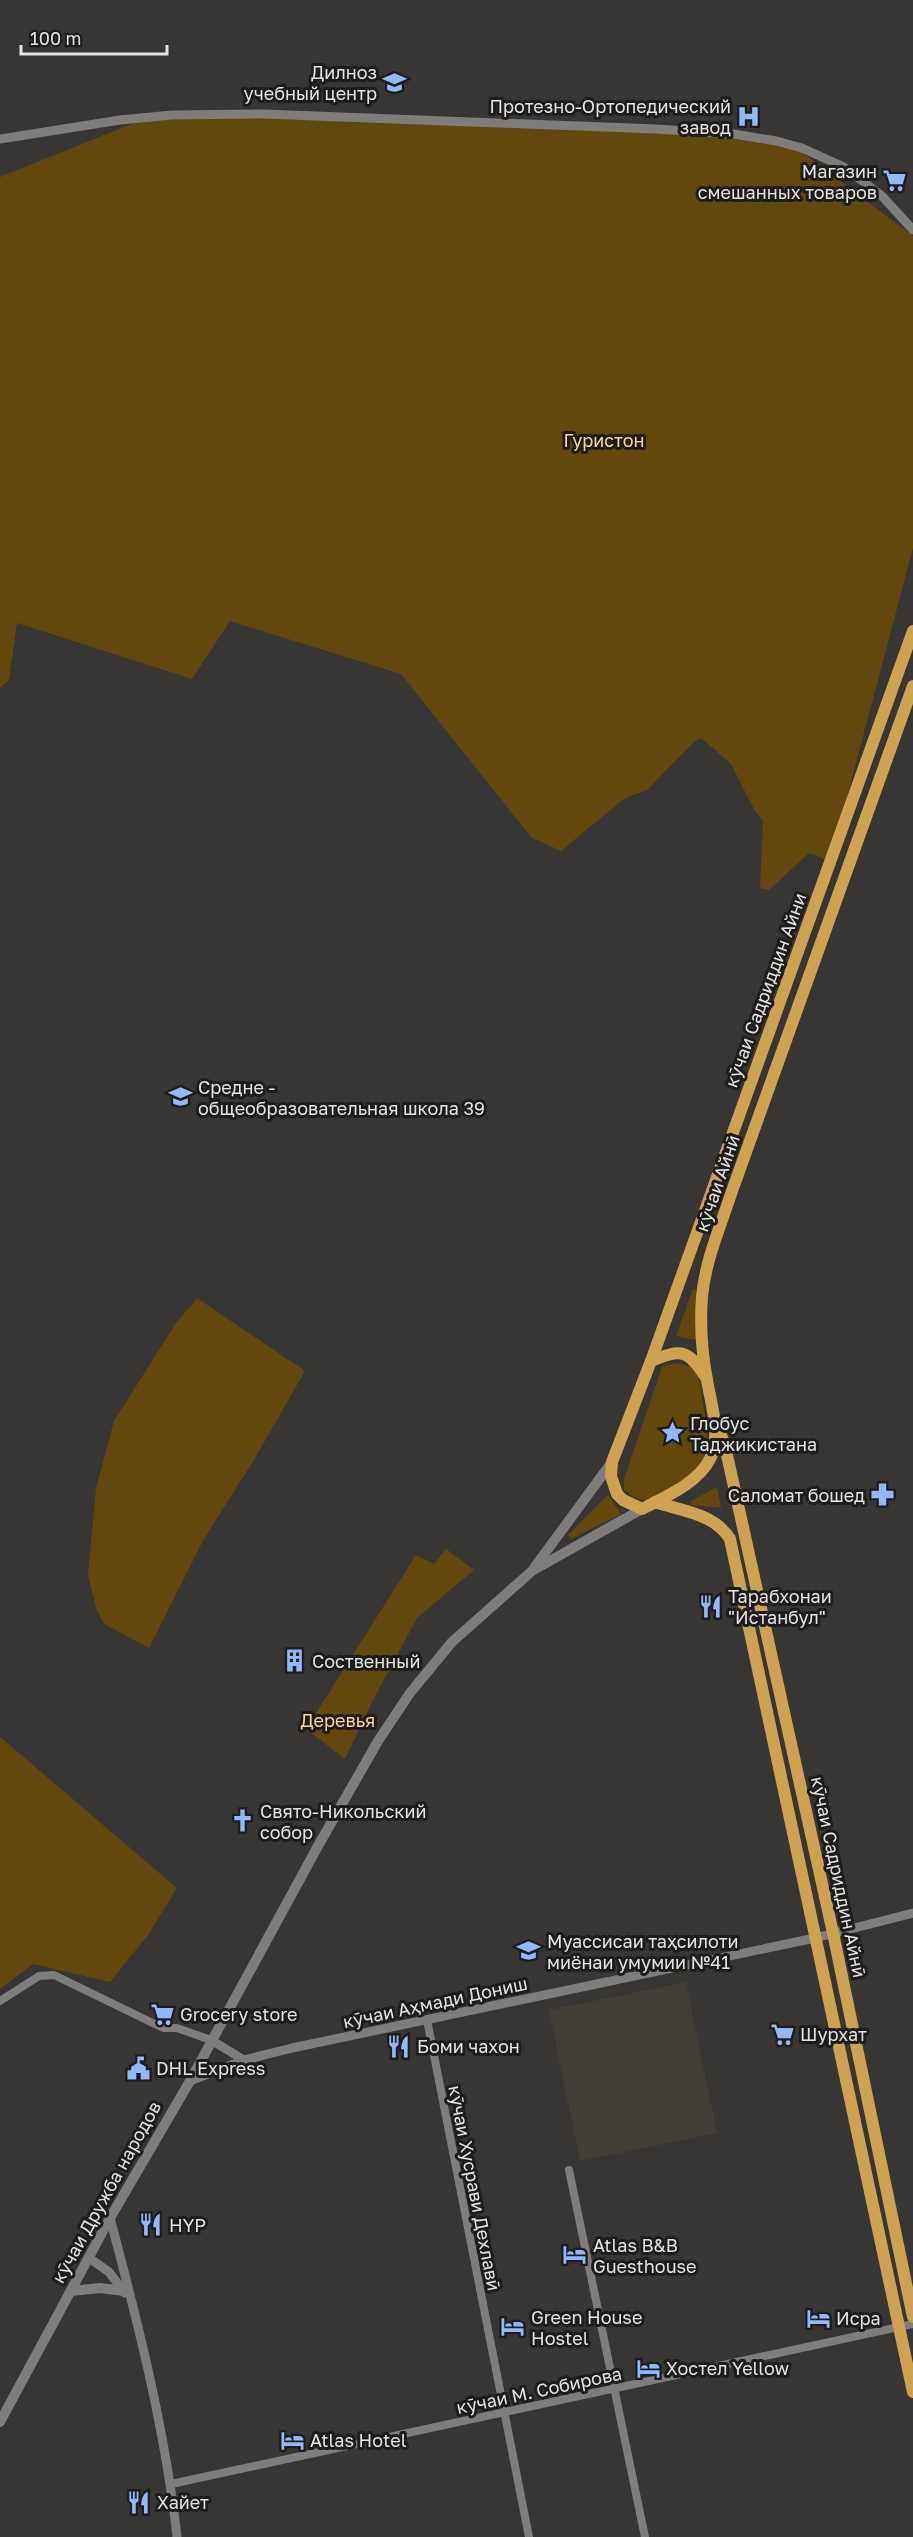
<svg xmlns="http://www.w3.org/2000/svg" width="913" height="2537" font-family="'Golos Text',sans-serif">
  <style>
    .built { fill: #433e37 }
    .green { fill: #63470c }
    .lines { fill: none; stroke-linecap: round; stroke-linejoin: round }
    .minor { stroke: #7f7d7b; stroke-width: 8 }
    .tertiary { stroke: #7f7d7b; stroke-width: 9 }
    .secondary { stroke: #7f7d7b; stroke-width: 10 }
    .trunk { stroke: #cea250; stroke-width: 12 }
    .labels { text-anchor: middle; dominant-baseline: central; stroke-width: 6; stroke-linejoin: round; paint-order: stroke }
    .poi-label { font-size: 18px; fill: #e4e3e2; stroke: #1e1d1c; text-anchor: start }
    .park-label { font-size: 18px; fill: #fed692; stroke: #1e1d1c }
    .street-label { font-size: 18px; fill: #e4e3e2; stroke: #1e1d1c }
  </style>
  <rect width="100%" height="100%" fill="#373634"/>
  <path class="built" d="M686 1982 717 2133 580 2161 549 2010Z"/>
  <g class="green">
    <path d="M260 114 782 137 913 236V548L830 861 809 853 769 890 760 888 763 821 755 811 731 764 701 738 694 742 647 790 625 798 561 851 531 837 401 674 230 621 192 679 17 623 9 680 0 688V177L154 115Z"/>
    <path d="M693 1289 698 1290 696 1340 676 1336Z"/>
    <path d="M197 1298 305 1371 255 1458 204 1539 149 1648 104 1624 96 1608 88 1575 96 1488 114 1421 176 1323Z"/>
    <path d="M675 1363 697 1368C699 1382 710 1438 708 1448 702 1469 667 1498 645 1500 637 1500 630 1494 624 1490V1479L662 1367Z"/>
    <path d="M717 1487 721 1508 692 1505 691 1501Z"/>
    <path d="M608 1495 621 1514 571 1539 568 1535Z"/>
    <path d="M446 1549 474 1570 417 1618 372 1702 345 1759 306 1729 416 1555 434 1564Z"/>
    <path d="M0 1737 177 1888 148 1935 110 1982 33 1964 0 1989Z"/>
  </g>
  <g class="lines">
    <g class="minor">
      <path d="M0 2001 39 1976 54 1975 163 2028H177L211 2040"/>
      <path d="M427 2020 529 2537"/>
      <path d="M569 2170 645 2537"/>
      <path d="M171 2484 913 2324"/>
    </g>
    <g class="tertiary">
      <path d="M0 139 120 120 172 115 264 114 656 129 734 134 776 141 802 148 844 167 882 196 913 230"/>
      <path d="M211 2040 244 2060"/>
      <path d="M190 2081 244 2060 292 2048 815 1938 913 1913"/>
      <path d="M110 2218C138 2323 165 2429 177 2537"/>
      <path d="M89 2258 109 2272 125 2293"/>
    </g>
    <g class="secondary">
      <path d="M534 1568 612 1462"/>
      <path d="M71 2291 100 2288 124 2291"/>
      <path d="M0 2422 110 2218 190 2081 318 1846 378 1741 410 1693 452 1642 532 1571 642 1509"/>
    </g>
    <g class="trunk">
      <path d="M651 1361 913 631"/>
      <path d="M707 1379C688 1350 683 1348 651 1361L612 1462 611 1476 617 1494 623 1500 642 1509C665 1497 699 1483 711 1457 721 1434 711 1404 707 1380 702 1354 700 1324 702 1297 705 1261 721 1225 732 1191L913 686"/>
      <path d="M717 1424 725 1446 833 1933 913 2317"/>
      <path d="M655 1502C681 1511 714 1513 730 1539L913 2392"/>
    </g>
  </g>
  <defs>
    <symbol id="school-bare" viewBox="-9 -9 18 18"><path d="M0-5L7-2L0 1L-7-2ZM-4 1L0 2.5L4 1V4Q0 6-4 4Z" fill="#90b8fd" stroke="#1e1d1c" stroke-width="2.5" paint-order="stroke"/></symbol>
    <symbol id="hospital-bare" viewBox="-9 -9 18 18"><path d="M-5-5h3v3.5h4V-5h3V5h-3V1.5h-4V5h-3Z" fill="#90b8fd" stroke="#1e1d1c" stroke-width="2.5" paint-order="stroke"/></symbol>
    <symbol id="supermarket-bare" viewBox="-9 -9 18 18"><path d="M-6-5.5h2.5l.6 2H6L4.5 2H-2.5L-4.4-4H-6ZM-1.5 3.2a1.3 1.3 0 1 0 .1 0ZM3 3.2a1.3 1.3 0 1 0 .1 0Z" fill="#90b8fd" stroke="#1e1d1c" stroke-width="2.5" paint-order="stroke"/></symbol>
    <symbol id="sight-bare" viewBox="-9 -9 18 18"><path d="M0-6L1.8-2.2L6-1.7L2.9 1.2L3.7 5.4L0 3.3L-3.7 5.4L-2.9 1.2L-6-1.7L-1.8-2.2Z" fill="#90b8fd" stroke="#1e1d1c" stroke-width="2.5" paint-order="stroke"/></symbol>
    <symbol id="pharmacy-bare" viewBox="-9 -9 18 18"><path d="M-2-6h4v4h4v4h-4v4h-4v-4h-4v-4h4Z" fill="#90b8fd" stroke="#1e1d1c" stroke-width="2.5" paint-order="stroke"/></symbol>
    <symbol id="restaurant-bare" viewBox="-9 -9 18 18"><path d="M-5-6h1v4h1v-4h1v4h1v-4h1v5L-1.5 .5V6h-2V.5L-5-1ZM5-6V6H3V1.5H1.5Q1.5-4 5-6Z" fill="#90b8fd" stroke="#1e1d1c" stroke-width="2.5" paint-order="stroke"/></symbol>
    <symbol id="building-bare" viewBox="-9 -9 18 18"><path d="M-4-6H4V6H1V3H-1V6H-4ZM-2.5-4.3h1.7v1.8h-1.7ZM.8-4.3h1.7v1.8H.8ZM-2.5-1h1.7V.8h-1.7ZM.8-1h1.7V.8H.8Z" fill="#90b8fd" stroke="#1e1d1c" stroke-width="2.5" paint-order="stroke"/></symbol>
    <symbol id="church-bare" viewBox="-9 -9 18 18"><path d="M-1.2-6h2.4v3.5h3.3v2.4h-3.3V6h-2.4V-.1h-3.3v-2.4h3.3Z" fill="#90b8fd" stroke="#1e1d1c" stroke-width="2.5" paint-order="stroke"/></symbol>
    <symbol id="civic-bare" viewBox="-9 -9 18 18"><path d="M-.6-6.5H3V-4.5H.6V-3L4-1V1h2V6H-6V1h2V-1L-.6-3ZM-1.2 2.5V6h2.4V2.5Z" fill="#90b8fd" stroke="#1e1d1c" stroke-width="2.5" paint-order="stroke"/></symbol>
    <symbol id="hotel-bare" viewBox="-9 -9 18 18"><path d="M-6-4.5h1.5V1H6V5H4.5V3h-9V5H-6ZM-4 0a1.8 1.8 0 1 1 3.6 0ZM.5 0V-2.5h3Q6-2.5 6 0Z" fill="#90b8fd" stroke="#1e1d1c" stroke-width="2.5" paint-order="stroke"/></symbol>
  </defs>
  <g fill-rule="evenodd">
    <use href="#school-bare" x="378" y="66" width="33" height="33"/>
    <use href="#hospital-bare" x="732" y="100" width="33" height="33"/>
    <use href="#supermarket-bare" x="878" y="164" width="33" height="33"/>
    <use href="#school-bare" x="164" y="1080" width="33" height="33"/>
    <use href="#sight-bare" x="656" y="1416" width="33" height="33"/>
    <use href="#pharmacy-bare" x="866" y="1478" width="33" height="33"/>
    <use href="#restaurant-bare" x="694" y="1590" width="33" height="33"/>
    <use href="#building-bare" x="278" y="1644" width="33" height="33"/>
    <use href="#church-bare" x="226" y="1804" width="33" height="33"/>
    <use href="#school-bare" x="512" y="1934" width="33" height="33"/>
    <use href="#supermarket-bare" x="146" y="1998" width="33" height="33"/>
    <use href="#supermarket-bare" x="766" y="2018" width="33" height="33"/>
    <use href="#restaurant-bare" x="382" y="2030" width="33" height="33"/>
    <use href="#civic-bare" x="122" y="2052" width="33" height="33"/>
    <use href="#restaurant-bare" x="134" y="2208" width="33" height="33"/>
    <use href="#hotel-bare" x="558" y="2238" width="33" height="33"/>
    <use href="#hotel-bare" x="802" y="2302" width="33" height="33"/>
    <use href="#hotel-bare" x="496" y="2310" width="33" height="33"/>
    <use href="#hotel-bare" x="632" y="2352" width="33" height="33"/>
    <use href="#hotel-bare" x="276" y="2424" width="33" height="33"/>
    <use href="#restaurant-bare" x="122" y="2486" width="33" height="33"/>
  </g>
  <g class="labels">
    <g class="poi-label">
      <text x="377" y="72" text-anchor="end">Дилноз<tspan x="377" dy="21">учебный центр</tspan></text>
      <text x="731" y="106" text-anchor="end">Протезно-Ортопедический<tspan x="731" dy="21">завод</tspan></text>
      <text x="877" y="171" text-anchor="end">Магазин<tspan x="877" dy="21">смешанных товаров</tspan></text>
      <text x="198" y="1087">Средне -<tspan x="198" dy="21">общеобразовательная школа 39</tspan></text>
      <text x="690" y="1423">Глобус<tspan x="690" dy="21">Таджикистана</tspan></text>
      <text x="865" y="1495" text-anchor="end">Саломат бошед</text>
      <text x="728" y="1596">Тарабхонаи<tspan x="728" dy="21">"Истанбул"</tspan></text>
      <text x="312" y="1661">Соственный</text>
      <text x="260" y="1811">Свято-Никольский<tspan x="260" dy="21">собор</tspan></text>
      <text x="547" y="1941">Муассисаи таҳсилоти<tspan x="547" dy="21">миёнаи умумии №41</tspan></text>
      <text x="180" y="2014">Grocery store</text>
      <text x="800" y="2034">Шурхат</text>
      <text x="417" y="2046">Боми чахон</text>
      <text x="156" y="2068">DHL Express</text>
      <text x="169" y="2225">HYP</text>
      <text x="593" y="2245">Atlas B&amp;B<tspan x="593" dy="21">Guesthouse</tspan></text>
      <text x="531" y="2317">Green House<tspan x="531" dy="21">Hostel</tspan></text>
      <text x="836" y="2318">Исра</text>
      <text x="666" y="2368">Хостел Yellow</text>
      <text x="310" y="2440">Atlas Hotel</text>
      <text x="157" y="2502">Хайет</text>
    </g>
    <g class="park-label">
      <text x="604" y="440">Гуристон</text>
      <text x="338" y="1720">Деревья</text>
    </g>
    <g class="street-label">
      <text transform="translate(765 990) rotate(-70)">кӯчаи Садриддин Айни</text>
      <text transform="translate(717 1183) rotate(-71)">кӯчаи Айнӣ</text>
      <text transform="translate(839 1877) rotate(78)">кӯчаи Садриддин Айнӣ</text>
      <text transform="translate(435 2002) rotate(-12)">кӯчаи Аҳмади Дониш</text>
      <text transform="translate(475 2188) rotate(79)">кӯчаи Хусрави Дехлавӣ</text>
      <text transform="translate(106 2192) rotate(-61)">кӯчаи Дружба народов</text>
      <text transform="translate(539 2390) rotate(-12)">кӯчаи М. Собирова</text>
    </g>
  </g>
  <path d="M21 45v9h146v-9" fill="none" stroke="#e4e3e2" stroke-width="3"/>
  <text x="30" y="45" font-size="18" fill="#e4e3e2" stroke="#1e1d1c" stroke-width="4.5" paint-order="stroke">100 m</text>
</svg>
